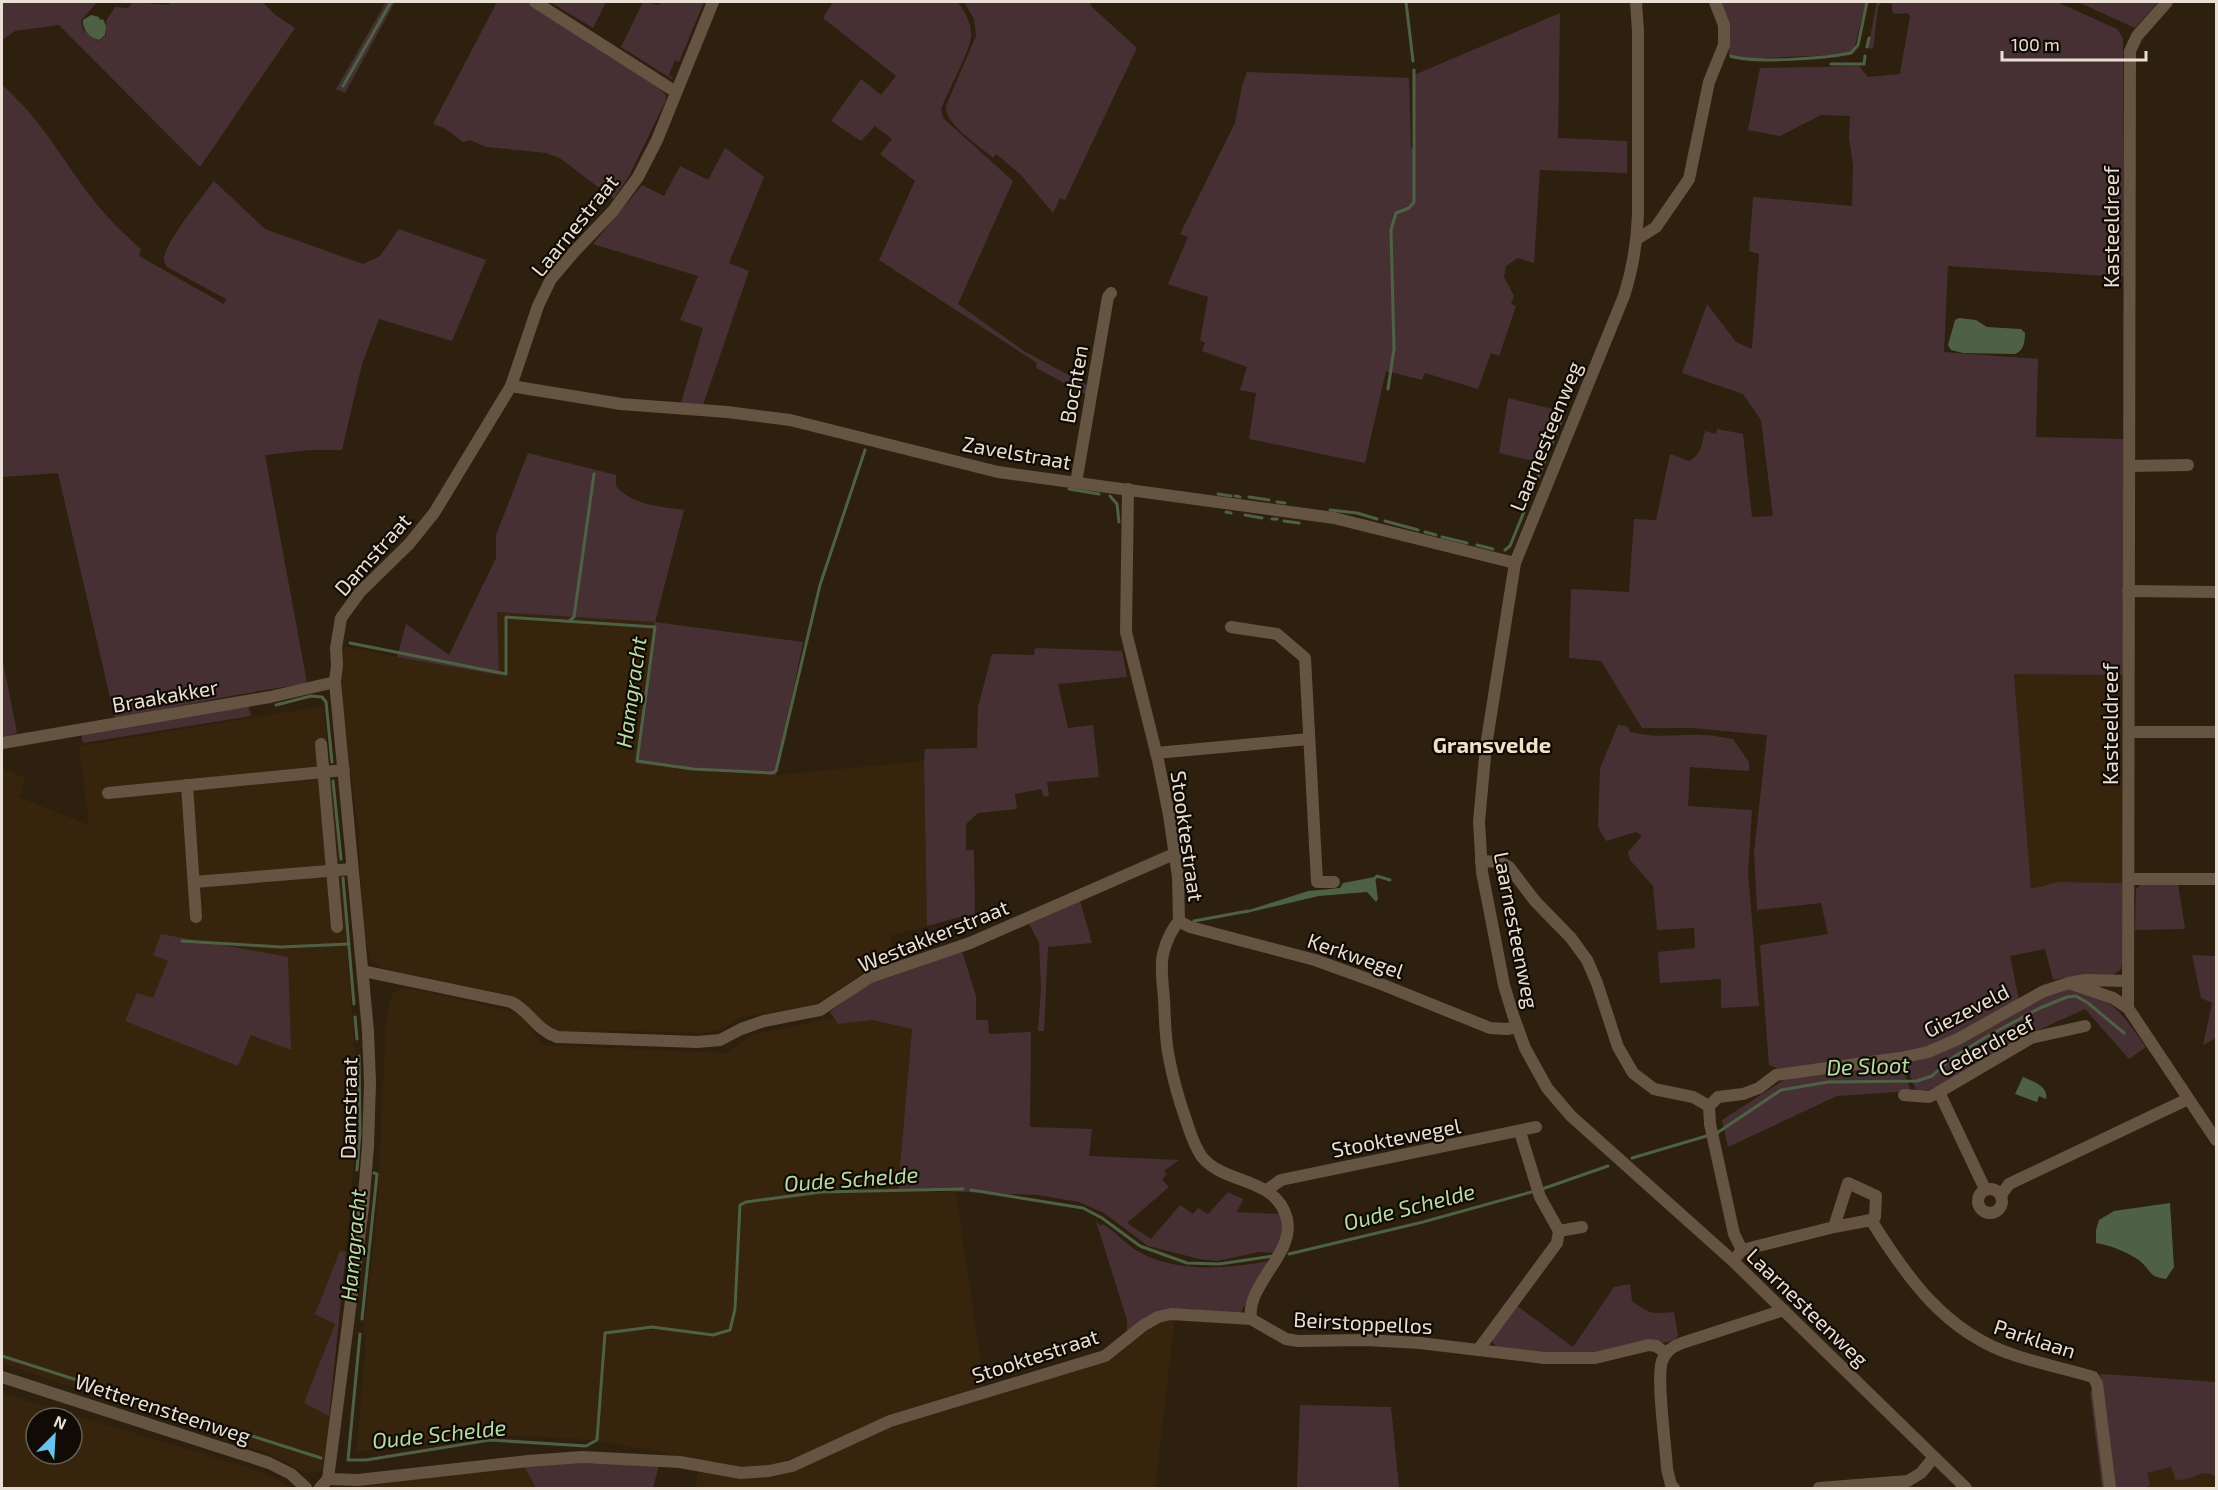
<svg xmlns="http://www.w3.org/2000/svg" width="2218" height="1490" font-family="'Exo 2',sans-serif">
  <style>
    .built { fill: #36240c; fill-rule: evenodd }
    .green { fill: #473034 }
    .water { fill: #4e6144 }
    .lines { fill: none; stroke-linecap: round; stroke-linejoin: round }
    .stream { stroke: #4e6144; stroke-width: 3 }
    .minor { stroke: #645441; stroke-width: 12 }
    .labels { text-anchor: middle; dominant-baseline: central; stroke-width: 4.5; stroke-linejoin: round; paint-order: stroke }
    .street-label { font-size: 21px; fill: #e9dfd4; stroke: #110b05 }
    .water-label { font-size: 22px; font-style: italic; fill: #b8daa5; stroke: #110b05 }
    .neighbourhood-label { font-size: 22px; font-weight: bold; fill: #f2e0c9; stroke: #110b05 }
  </style>
  <rect width="100%" height="100%" fill="#2d200e"/>
  <g class="built">
    <path d="M497 612 654 622 685 769 776 775 924 761 927 926 890 936 896 960 861 974 815 1005 738 1018 728 1026 715 1031 698 1033 626 1031 561 1032 548 1029 515 997 381 968 370 958 363 931 358 825 346 744 342 691 341 646 499 675Z"/>
    <path d="M2014 674 2124 675 2122 883 2058 882 2031 889Z"/>
    <path d="M323 706 348 926 347 949 356 1061 354 1164 326 1454 321 1471 304 1473 268 1453 204 1433 2 1363V768L26 778 19 797 89 825 79 746Z"/>
    <path d="M404 987 511 1011 522 1017 543 1045 727 1053 754 1034 834 1018 838 1024 872 1020 912 1029 898 1189 956 1193 986 1397 1107 1361 1159 1322 1175 1318 1155 1488H695L698 1471 693 1458 591 1440 490 1434 357 1452 366 1335 363 1334 377 1214 386 1018 392 994Z"/>
    <path d="M2 1393 259 1471 281 1481 289 1488H2ZM36 1418H72V1454H36Z"/>
    <path d="M524 1466 536 1488H350L384 1483Z"/>
    <path d="M2171 1467 2174 1476 2180 1480 2210 1472 2216 1477V1488H2145L2150 1485 2146 1473Z"/>
  </g>
  <g class="green">
    <path d="M2 2H97L81 21 83 30 98 41 106 35V21L115 7 128 8 133 2 168 5 171 2H263L274 14 295 28 200 167 59 25 15 31 2 40Z"/>
    <path d="M386 2H395L345 93 336 89Z"/>
    <path d="M497 2H527L656 85 666 95V100L630 174 614 199 561 159 547 153 486 147 470 140 463 142 444 128 433 124Z"/>
    <path d="M550 2H606L593 28Z"/>
    <path d="M643 2 659 5 661 2H704L679 62 675 60 669 75 673 78 672 79 621 47Z"/>
    <path d="M833 2H957C965 10 972 25 971 36 971 48 947 94 941 109L943 118 1013 181 958 304 1024 351 1089 386 1087 395 1036 368 1037 363 879 260 915 181 880 154 892 139 875 126 861 141 831 121 861 79 881 95 896 76 823 18Z"/>
    <path d="M964 2H1089L1092 7 1137 48 1065 200 1060 198 1053 213 1020 174 996 154 993 158C980 146 944 124 946 106L976 36 974 19Z"/>
    <path d="M1720 2H1866L1855 45 1851 52 1833 55 1735 59 1730 58 1729 55V24Z"/>
    <path d="M1877 2H2057L2117 29 2123 38 2124 277 1948 266 1944 352 2038 359 2036 437 2123 439 2124 675 2014 674 2031 889 2058 882 2122 883 2123 962 2120 970 2112 976 2069 977 2053 980 2045 949 2010 956 2019 1000C1989 1017 1958 1039 1925 1048 1880 1061 1825 1063 1778 1069L1769 1065 1760 945 1828 934 1821 903 1757 910 1754 852 1767 735 1692 728H1642L1601 661 1569 658 1571 589 1629 592 1634 519 1656 520 1670 454 1689 461C1701 455 1702 444 1705 431L1716 434 1717 429 1743 434 1752 517 1773 516 1761 420 1743 394 1682 373 1707 304 1736 342 1752 349 1759 254 1749 251 1753 197 1852 206 1853 165 1849 138 1850 116 1821 115 1780 136 1748 130 1760 68 1859 66 1868 77 1900 74 1910 16 1907 13 1895 14 1892 11V4L1883 2 1878 6 1873 49 1868 48Z"/>
    <path d="M2078 2H2158L2135 28Z"/>
    <path d="M1560 13 1558 138 1627 141V173L1540 170 1534 263 1518 258 1506 266 1504 277 1514 296 1511 304 1516 306 1499 356 1491 353 1478 389 1425 373 1422 380 1386 371 1365 463 1249 439 1256 393 1240 390 1247 367 1202 351 1205 343 1200 340 1208 297 1168 284 1188 237 1180 234 1235 123 1242 86 1247 72 1409 78 1411 148H1415L1414 75Z"/>
    <path d="M2 85C41 118 64 163 95 202 109 220 124 234 141 249L139 256 224 304 226 299 167 267C165 263 164 262 164 258 166 241 203 196 214 181L265 229 363 264 380 256 399 229 486 260 452 341 379 319 362 364 342 450H308L265 455 307 683 225 697 115 719 58 473 2 477Z"/>
    <path d="M725 148 764 177 729 263 749 271 703 405 681 403 703 328 680 320 698 276 593 244 642 185 664 196 680 166 708 180Z"/>
    <path d="M1508 398 1564 412 1543 463 1499 453Z"/>
    <path d="M528 453 616 475V486C633 506 659 506 684 510L655 622 803 642 776 775 685 769 636 763 654 622 497 612 499 675 397 657 406 624 449 655 496 558V535Z"/>
    <path d="M1035 648 1122 651 1127 677 1058 684 1068 728 1093 725 1099 777 1047 782 1049 796 1044 797 1041 789 1015 794 1017 809 978 813 966 824V850H974L975 916 967 915 927 926 924 761 925 749 977 748 978 707 992 654 1034 655Z"/>
    <path d="M2 657 17 733 2 737Z"/>
    <path d="M248 705 251 716 83 743 81 734Z"/>
    <path d="M1618 725 1627 726 1630 732C1658 739 1678 734 1705 735 1714 735 1724 738 1733 739L1749 762V771L1690 767 1688 806 1752 810 1748 872 1759 1006 1721 1008V979L1660 983 1658 952 1695 948 1694 928 1657 930 1653 886 1630 860 1628 852 1642 836 1636 832 1606 841 1598 827 1600 768Z"/>
    <path d="M2142 884H2178L2185 929 2135 930 2136 889Z"/>
    <path d="M1080 901 1092 943 1048 947 1044 1031H1038L1041 988 1039 943 1029 924Z"/>
    <path d="M161 934 288 957 291 1050 251 1035 238 1066 125 1021 137 993 153 998 168 961 153 955Z"/>
    <path d="M962 951 976 996V1020H988L989 1034 1031 1032 1030 1127 1092 1129 1089 1156 1179 1160 1164 1171 1167 1174 1162 1179 1169 1187 1127 1223 1151 1239 1180 1205 1193 1214 1198 1208 1208 1214 1228 1192 1243 1199 1237 1212 1280 1214 1284 1227 1275 1253 1259 1252 1217 1261 1199 1259 1148 1246 1104 1213 1079 1202 1038 1195 898 1189 912 1029 872 1020 838 1024 830 1012 871 981Z"/>
    <path d="M2192 955 2216 956V1038L2203 1045 2212 1003 2201 998Z"/>
    <path d="M2065 988C2115 998 2117 1008 2146 1047L2129 1059 2085 1009 2021 1038 1937 1087 1917 1093 1905 1063 1929 1056 2045 994Z"/>
    <path d="M1901 1064 1911 1091 1837 1096 1728 1147 1722 1120 1787 1078Z"/>
    <path d="M1096 1221 1101 1226 1103 1224C1116 1232 1126 1245 1139 1252 1179 1274 1228 1268 1270 1261L1240 1314 1186 1309 1124 1335 1127 1330V1320Z"/>
    <path d="M340 1251 346 1252 329 1416 304 1403 335 1324 315 1314Z"/>
    <path d="M1630 1284 1632 1301C1650 1314 1651 1314 1674 1312L1678 1336 1673 1341 1578 1356 1499 1349 1491 1341 1516 1305 1573 1347 1614 1287Z"/>
    <path d="M2103 1374 2216 1382V1477C2203 1466 2190 1484 2175 1479L2171 1467 2147 1473 2150 1485 2146 1488H2102L2090 1392 2101 1385 2100 1375Z"/>
    <path d="M1300 1405 1391 1407 1399 1488H1297Z"/>
    <path d="M576 1463 659 1465 653 1488H536L524 1466Z"/>
  </g>
  <g class="water">
    <path d="M91 15 99 17 100 20 103 19 106 26 105 35 99 40C90 38 82 30 83 20Z"/>
    <path d="M1959 318 1976 320 1987 327 2021 329 2025 333C2025 341 2024 351 2015 354L1963 353 1951 350 1948 345 1955 320Z"/>
    <path d="M1375 877 1378 899 1376 902 1367 892 1319 896 1246 913V911L1308 891 1340 888 1343 883Z"/>
    <path d="M2023 1077C2033 1081 2049 1087 2046 1099L2039 1096 2037 1102 2015 1094Z"/>
    <path d="M2170 1203 2174 1267 2166 1279C2147 1276 2153 1272 2140 1261 2128 1252 2110 1245 2096 1243V1230L2099 1220 2114 1211Z"/>
  </g>
  <g class="lines">
    <g class="stream">
      <path d="M1406 2 1413 61"/>
      <path d="M1867 47 1869 38"/>
      <path d="M1731 56C1755 64 1826 58 1851 53L1858 45 1867 2"/>
      <path d="M1831 64H1864L1865 56"/>
      <path d="M343 86 391 2"/>
      <path d="M1388 389 1394 349 1391 230 1396 213 1409 208 1414 202V70"/>
      <path d="M1560 424 1563 416"/>
      <path d="M1069 489 1099 494"/>
      <path d="M1218 494 1231 496"/>
      <path d="M1110 496 1117 504 1119 522"/>
      <path d="M1235 496 1240 497"/>
      <path d="M1249 497 1269 500"/>
      <path d="M1277 502 1285 503"/>
      <path d="M1330 510 1357 513 1377 519"/>
      <path d="M1226 512 1231 513"/>
      <path d="M1245 515 1262 518"/>
      <path d="M1272 519H1277"/>
      <path d="M1284 521 1299 523"/>
      <path d="M1385 521 1418 530"/>
      <path d="M1425 532 1436 535"/>
      <path d="M1442 537 1467 543"/>
      <path d="M1477 545 1493 549"/>
      <path d="M1505 550 1510 546 1557 431"/>
      <path d="M569 621 574 617 594 474"/>
      <path d="M350 643 506 674V617L655 627 637 761 693 769 772 773 776 771 820 585 865 450"/>
      <path d="M276 705 311 696 322 697 326 702 332 762"/>
      <path d="M333 781 341 859"/>
      <path d="M343 878 354 1004"/>
      <path d="M1373 880 1377 876 1390 880"/>
      <path d="M1194 921 1248 911"/>
      <path d="M182 941 281 947 349 944"/>
      <path d="M355 1017 357 1039"/>
      <path d="M1717 1133 1781 1090 1828 1082 1917 1081 1932 1076 1952 1058 1986 1037 2040 1008 2067 997 2076 996 2088 1003 2124 1033"/>
      <path d="M1632 1158 1710 1135"/>
      <path d="M357 1170 360 1132 359 1056"/>
      <path d="M1542 1189 1608 1166"/>
      <path d="M971 1190 1083 1208 1102 1218 1140 1246 1187 1263 1219 1264 1273 1256"/>
      <path d="M1289 1254 1423 1222 1535 1191"/>
      <path d="M362 1319 377 1174 374 1173"/>
      <path d="M360 1334 348 1460H366L490 1440 586 1446 597 1440 605 1333 652 1327 713 1335 730 1330 735 1309 740 1205 746 1202 821 1192 963 1189"/>
      <path d="M2 1356 321 1458"/>
    </g>
    <g class="minor">
      <path d="M535 2 676 92"/>
      <path d="M1636 2 1638 31V214C1637 243 1633 268 1624 296L1515 563 1486 746 1479 822 1482 872 1504 985 1513 1015 1525 1048 1547 1088 1571 1116 1733 1261 1966 1488"/>
      <path d="M2167 2 2137 36 2130 51 2128 1008 2216 1140"/>
      <path d="M1637 239 1656 227 1689 179 1709 82 1724 45V25L1715 2"/>
      <path d="M511 386 621 404 727 412 790 420 998 472 1334 518 1515 563"/>
      <path d="M2130 466 2188 465"/>
      <path d="M1076 483 1108 297 1111 293"/>
      <path d="M1128 489 1126 632 1158 760 1169 815 1178 877 1179 921C1171 930 1166 942 1163 954 1160 968 1163 985 1164 999 1165 1019 1165 1039 1169 1058 1173 1079 1179 1100 1186 1120 1190 1132 1194 1146 1202 1157 1225 1185 1277 1177 1287 1219 1295 1254 1246 1284 1251 1319"/>
      <path d="M2128 591 2216 592"/>
      <path d="M1231 627 1277 634 1305 658 1317 882H1334"/>
      <path d="M2129 732H2216"/>
      <path d="M2 743 270 697 335 682"/>
      <path d="M321 744 337 927"/>
      <path d="M1156 753 1309 739"/>
      <path d="M187 785 196 917"/>
      <path d="M108 793 344 770"/>
      <path d="M1481 861 1500 862 1509 867 1535 901 1571 938 1587 960 1597 983 1618 1047 1633 1073 1654 1089 1693 1097 1709 1106"/>
      <path d="M2129 879H2216"/>
      <path d="M194 882 352 869"/>
      <path d="M1179 921 1190 927 1315 960 1376 982 1490 1028 1507 1029 1517 1027"/>
      <path d="M363 971 511 1002C530 1011 535 1029 557 1037L697 1042 720 1040 741 1029 764 1021 820 1010 870 977 970 943 1174 854"/>
      <path d="M2128 1008 2113 998 2069 983 2085 980 2128 981"/>
      <path d="M1939 1092 1985 1189"/>
      <path d="M1904 1095 1929 1097 1939 1092 2031 1038 2085 1026"/>
      <path d="M1709 1106 1718 1097 1743 1094 1759 1088 1776 1075 1900 1058 1928 1052 1958 1039 2044 991 2069 983"/>
      <path d="M1709 1106 1710 1124 1734 1234 1742 1250 1738 1255"/>
      <circle cx="1990" cy="1201" r="12"/>
      <path d="M1267 1190 1281 1180 1536 1127"/>
      <path d="M2001 1195 2009 1184 2188 1099"/>
      <path d="M1834 1227 1848 1183 1876 1196 1875 1217 1871 1220"/>
      <path d="M1559 1231 1582 1227"/>
      <path d="M1742 1250 1834 1227 1871 1220C1907 1278 1946 1333 2014 1355 2040 1364 2067 1369 2093 1377L2097 1384 2110 1488"/>
      <path d="M1478 1350 1557 1243 1559 1231 1540 1197 1520 1132"/>
      <path d="M2 1377 269 1463 291 1474 306 1488"/>
      <path d="M328 1479 358 1480 528 1461 582 1457 680 1462 741 1473 769 1471 792 1466 890 1421 1105 1356 1144 1325 1158 1317 1171 1314 1251 1319 1286 1339 1298 1341 1365 1340 1420 1343 1544 1358H1595L1649 1345 1656 1346 1666 1353"/>
      <path d="M320 1488 328 1479 363 1207 368 1146 370 1083 368 1031 335 682 337 665 336 648 341 618 360 592 409 544 434 513 511 386 538 306 551 279 573 253 613 211 638 177 657 140 713 2"/>
      <path d="M1674 1488 1671 1485 1667 1469C1666 1447 1656 1378 1662 1361 1666 1351 1672 1347 1682 1343L1784 1310"/>
      <path d="M1819 1488 1908 1481 1921 1473 1934 1457"/>
    </g>
  </g>
  <g class="labels">
    <g class="street-label">
      <text transform="translate(574 225) rotate(-51)">Laarnestraat</text>
      <text transform="translate(2110 227) rotate(-90)">Kasteeldreef</text>
      <text transform="translate(1073 384) rotate(-80)">Bochten</text>
      <text transform="translate(1545 436) rotate(-68)">Laarnesteenweg</text>
      <text transform="translate(1017 452) rotate(10)">Zavelstraat</text>
      <text transform="translate(372 554) rotate(-48)">Damstraat</text>
      <text transform="translate(165 695) rotate(-10)">Braakakker</text>
      <text transform="translate(2109 724) rotate(-90)">Kasteeldreef</text>
      <text transform="translate(1188 836) rotate(82)">Stooktestraat</text>
      <text transform="translate(1517 930) rotate(79)">Laarnesteenweg</text>
      <text transform="translate(933 935) rotate(-22)">Westakkerstraat</text>
      <text transform="translate(1356 955) rotate(19)">Kerkwegel</text>
      <text transform="translate(1966 1010) rotate(-27)">Giezeveld</text>
      <text transform="translate(1986 1045) rotate(-28)">Cederdreef</text>
      <text transform="translate(348 1108) rotate(-89)">Damstraat</text>
      <text transform="translate(1396 1137) rotate(-11)">Stooktewegel</text>
      <text transform="translate(1808 1307) rotate(44)">Laarnesteenweg</text>
      <text transform="translate(1363 1322) rotate(3)">Beirstoppellos</text>
      <text transform="translate(2035 1338) rotate(18)">Parklaan</text>
      <text transform="translate(1035 1355) rotate(-18)">Stooktestraat</text>
      <text transform="translate(163 1408) rotate(18)">Wetterensteenweg</text>
    </g>
    <g class="water-label">
      <text transform="translate(630 692) rotate(-82)">Hamgracht</text>
      <text transform="translate(1868 1065) rotate(-2)">De Sloot</text>
      <text transform="translate(851 1178) rotate(-4)">Oude Schelde</text>
      <text transform="translate(1409 1206) rotate(-14)">Oude Schelde</text>
      <text transform="translate(352 1245) rotate(-85)">Hamgracht</text>
      <text transform="translate(439 1433) rotate(-6)">Oude Schelde</text>
    </g>
    <g class="neighbourhood-label">
      <text x="1492" y="744">Gransvelde</text>
    </g>
  </g>
  <rect width="2218" height="1490" fill="none" stroke="#e9dfd4" stroke-width="6"/>
  <g transform="translate(54 1436) rotate(24)"><circle r="28" fill="#110b05" stroke="#676058" stroke-width="1.5"/>
  <path d="M0-4.5L10 22L0 15L-10 22Z" fill="#66c4ef"/>
  <text y="-9" font-size="16" font-weight="bold" text-anchor="middle" fill="#e9dfd4">N</text>
  </g>
  <path d="M2002 51v9h144v-9" fill="none" stroke="#e9dfd4" stroke-width="3"/>
  <text x="2011" y="51" font-size="18" fill="#e9dfd4" stroke="#110b05" stroke-width="4.5" paint-order="stroke">100 m</text>
</svg>
